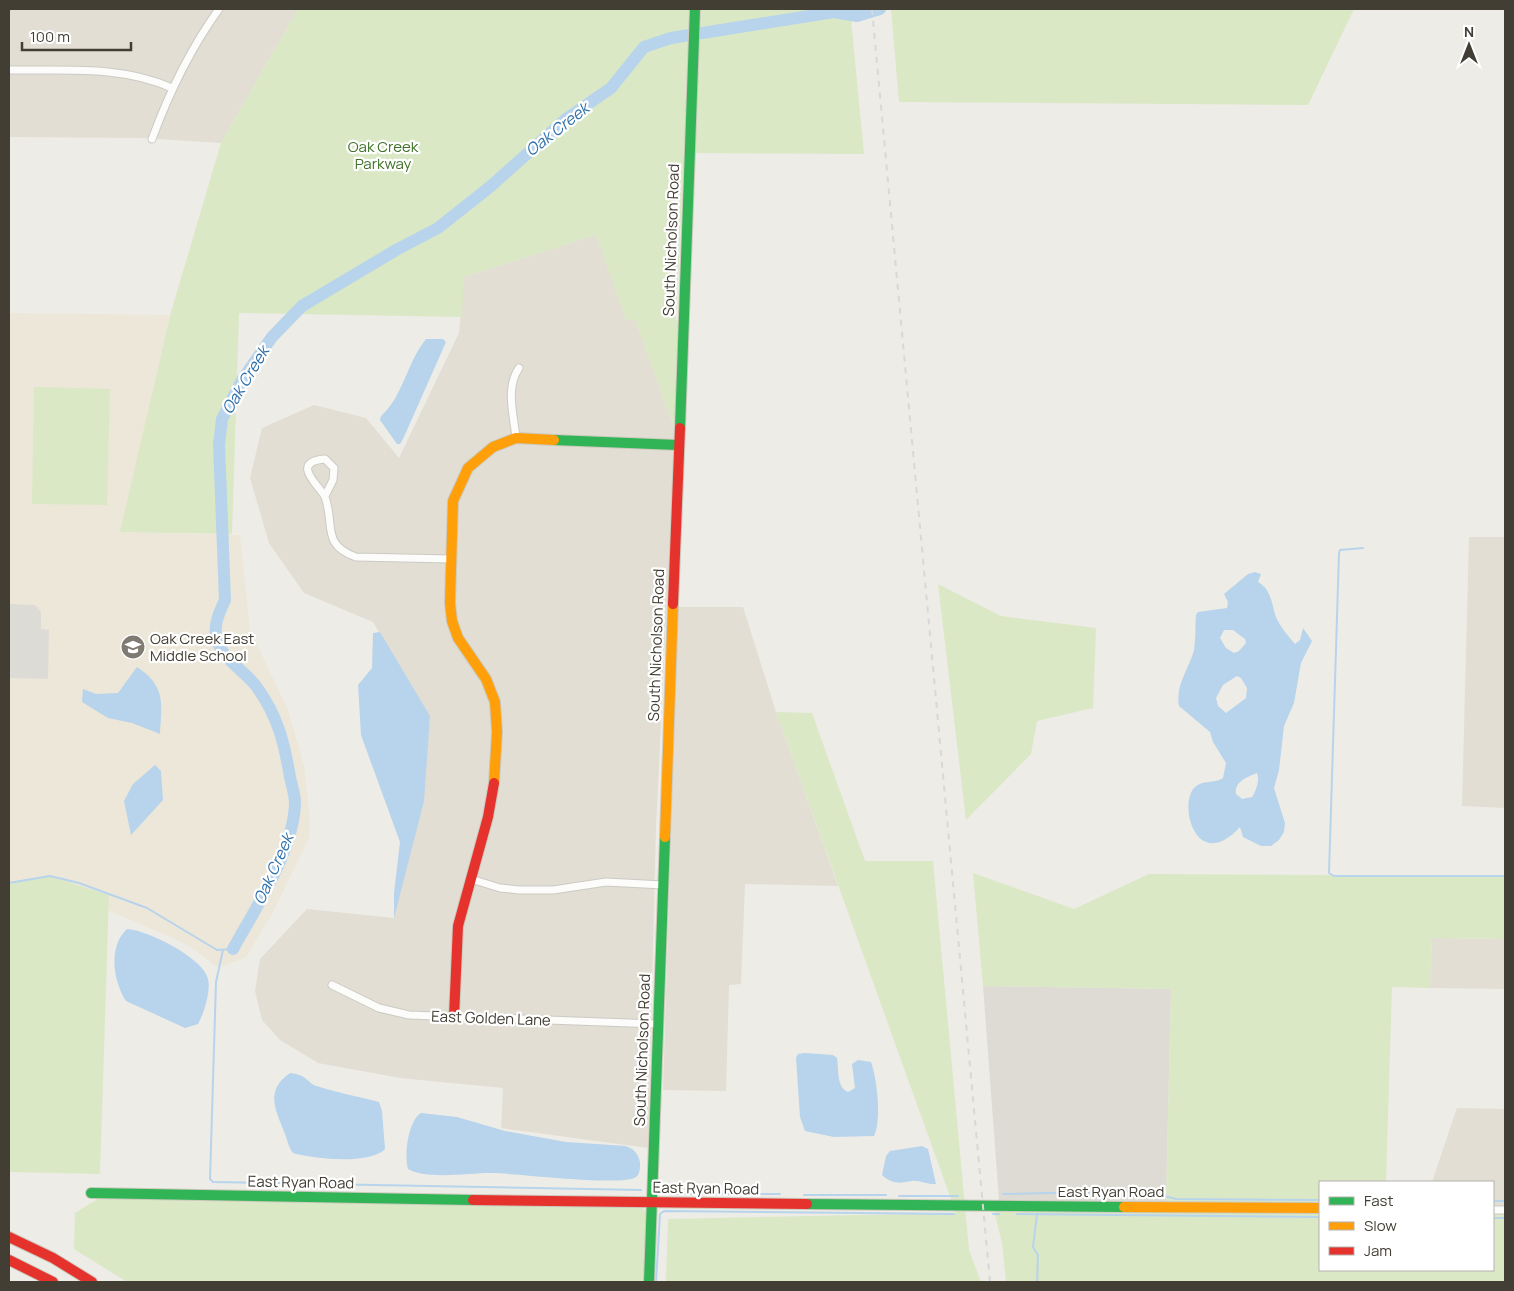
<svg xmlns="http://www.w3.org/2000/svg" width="1514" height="1291" font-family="Manrope,sans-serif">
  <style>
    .residential { fill: #e2ded3 }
    .industrial { fill: #dedbd4 }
    .education { fill: #ece7d8 }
    .green { fill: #dae8c6 }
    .parking { fill: #dddbd6 }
    .water { fill: #b7d4ec; fill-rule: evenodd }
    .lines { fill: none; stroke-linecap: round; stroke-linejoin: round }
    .stream { stroke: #b7d4ec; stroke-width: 2 }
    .river { stroke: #b7d4ec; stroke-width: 12 }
    .street-casing { stroke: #cccac4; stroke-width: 9 }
    .fast-casing { stroke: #ccc9bd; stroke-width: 12 }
    .slow-casing { stroke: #ccc9bd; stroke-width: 12 }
    .jam-casing { stroke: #ccc9bd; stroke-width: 12 }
    .street { stroke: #fcfcfb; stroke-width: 7 }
    .fast { stroke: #30b455; stroke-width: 10 }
    .slow { stroke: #ff9f0a; stroke-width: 10 }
    .jam { stroke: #e5322d; stroke-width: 10 }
    .rail { stroke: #d8d8d7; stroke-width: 2; stroke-dasharray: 6 6; stroke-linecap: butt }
    .labels { text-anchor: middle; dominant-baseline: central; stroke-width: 4.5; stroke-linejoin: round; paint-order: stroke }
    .park-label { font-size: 15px; fill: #417229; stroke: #fff }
    .street-label { font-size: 15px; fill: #433e34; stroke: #fff }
    .poi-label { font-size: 15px; fill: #433e34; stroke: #fff; text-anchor: start }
    .water-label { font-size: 16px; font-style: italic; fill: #3071ab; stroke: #fff }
  </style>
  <rect width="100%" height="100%" fill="#eeece6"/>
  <g class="residential">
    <path d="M9 9H298L221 143 141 138 9 137Z"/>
    <path d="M596 235 626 319 635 320 675 430 656 828 648 1148 501 1128 503 1088 400 1078 318 1063 280 1040 262 1020 255 991 260 959 307 909 394 918 430 716 373 622 304 593 269 543 250 478 262 428 314 405 366 418 399 458 459 333 464 277Z"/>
    <path d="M1469 537H1505V808L1462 806Z"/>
    <path d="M678 607H743L776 712 838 886 745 884 741 984 729 985 726 1091 663 1090Z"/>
    <path d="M1432 938 1505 939V989L1430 988Z"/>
    <path d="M1457 1108 1505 1109V1206H1493V1182H1432Z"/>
  </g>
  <path class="industrial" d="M983 986 1171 989 1166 1203 999 1200Z"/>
  <path class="education" d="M9 313 170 315 121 532 240 535 250 630 288 710 304 766 310 821 309 838 271 916 246 957 224 966H216L188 945 108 910 109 895 49 876 9 884Z"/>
  <g class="green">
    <path d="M298 9H691L676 320 684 321 675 430 635 320H626L596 235 464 277 462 317 239 313 232 534 120 532 171 312 221 143Z"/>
    <path d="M701 9H850L864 154 693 153Z"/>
    <path d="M891 9H1354L1308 105 899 102Z"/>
    <path d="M34 387 110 389 107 505 32 504Z"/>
    <path d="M938 584 1001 616 1096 628 1093 708 1037 721 1031 754 966 820Z"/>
    <path d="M776 712 812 713 865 861H933L969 1250 981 1282H666L668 1219 956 1213Z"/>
    <path d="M973 873 1074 909 1149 874 1505 876V939L1432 938 1430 988 1392 987 1386 1182H1320V1204L1166 1203 1171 989 983 986Z"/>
    <path d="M49 876 109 895 100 1174 9 1172V884Z"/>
    <path d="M101 1197 642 1207 647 1214 646 1282H127L74 1249 75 1213Z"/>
    <path d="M994 1210 1320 1212V1270H1493V1213L1505 1214V1282H1006L1002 1243Z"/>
  </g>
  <path class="parking" d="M9 604 35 605 41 612V629L49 630 48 679 9 678Z"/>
  <g class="water">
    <path d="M426 339H443L446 342 403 439 400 444H397L380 420 381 416C403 397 407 362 426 339Z"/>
    <path d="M1255 572 1261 574 1258 582C1274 591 1271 609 1278 621 1282 629 1290 638 1295 644L1300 640 1303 628 1312 641 1301 663 1294 703 1284 726 1279 770 1274 788 1285 823 1284 832 1279 840 1271 846H1261L1243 837 1240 827C1197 874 1178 806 1194 788 1203 779 1214 784 1223 778L1226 763 1213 742 1210 732 1179 706C1175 685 1189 669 1194 650 1196 637 1195 627 1196 615L1198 612 1227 608 1228 602 1224 594 1248 574ZM1224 630H1233L1245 639 1246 643 1239 651 1234 653 1226 648 1220 638ZM1237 676 1241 678 1247 688 1246 698 1226 713 1218 706 1216 698 1223 685ZM1257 773C1260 780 1256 791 1252 797L1242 799 1236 794C1234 782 1247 777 1257 773Z"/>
    <path d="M380 632 430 716 424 801 394 918V893L400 842 361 735 358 685 372 668 373 633Z"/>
    <path d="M137 667C166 686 162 704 160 734L132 723 108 718 82 702 83 689 96 694 118 693Z"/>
    <path d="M155 765 161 771 163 800 131 835 124 801 133 784Z"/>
    <path d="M127 929C147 930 204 958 208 979 211 991 204 1013 198 1024L185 1028 126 1001C113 981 108 946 127 929Z"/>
    <path d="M804 1053 833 1055 837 1058C839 1069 836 1087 848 1092L855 1088 852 1064 858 1060 871 1062C877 1078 882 1121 874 1136L834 1137 805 1131 800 1117 796 1058 798 1054Z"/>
    <path d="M290 1073C309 1075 306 1083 317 1086 337 1093 358 1096 379 1102L382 1111 385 1149C370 1165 313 1159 293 1153 288 1147 288 1141 285 1134 276 1110 264 1091 290 1073Z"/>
    <path d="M421 1113 457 1117 505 1131 566 1142 626 1146C634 1149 639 1154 640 1163 640 1167 640 1175 636 1177 623 1187 515 1173 491 1173 468 1173 427 1180 408 1169 404 1155 408 1121 421 1113Z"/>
    <path d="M922 1146 928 1149 936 1184C928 1185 919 1180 912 1181 900 1183 893 1185 882 1175L886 1156 890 1151Z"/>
  </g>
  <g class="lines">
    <g class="stream">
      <path d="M1363 548 1340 550 1339 553 1329 873 1334 876H1505"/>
      <path d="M9 883 50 876 79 883 147 908 217 950 233 949"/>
      <path d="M223 950 216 982 210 1179 213 1182 641 1190"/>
      <path d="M661 1191 670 1194H780"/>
      <path d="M1158 1192 1164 1196 1176 1199 1320 1200"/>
      <path d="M1003 1194 1140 1191"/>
      <path d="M804 1195H886"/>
      <path d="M899 1196H958"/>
      <path d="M1493 1201H1505"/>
      <path d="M993 1214H999"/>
      <path d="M1017 1214 1320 1217"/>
      <path d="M1037 1214 1033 1247 1038 1255 1037 1282"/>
      <path d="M1493 1218H1505"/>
      <path d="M656 1282 660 1214 664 1211 954 1214"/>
    </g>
    <path class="river" d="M233 949C255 909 294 850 295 803 295 795 292 786 290 777 284 742 278 716 256 686 244 670 219 657 216 636 214 623 220 611 225 600L219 445 222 419 242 380 272 337 302 306 396 250 438 228 491 186 566 119 611 88 644 47 671 38 834 12 857 16 880 9"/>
    <defs>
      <g id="street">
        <path d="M9 70C64 71 121 65 172 88"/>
        <path d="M152 139C169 93 190 49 219 9"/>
        <path d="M516 438C514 416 505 388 519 368"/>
        <path d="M325 496 333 480 334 468 325 459C288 462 321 487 325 497 335 524 321 545 356 557L451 559"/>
        <path d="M471 879 500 888 519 890H553L606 882 663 885"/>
        <path d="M332 985 379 1008 409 1015 657 1024"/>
        <path d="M1493 1210H1505"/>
      </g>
      <g id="fast">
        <path d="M680 428 695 9"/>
        <path d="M554 440 678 445"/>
        <path d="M91 1193 473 1200"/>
        <path d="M807 1204 1124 1207"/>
        <path d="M649 1282 665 837"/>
      </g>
      <g id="slow">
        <path d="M494 783 497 732 495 702 486 679 458 638 452 621 450 603 453 501 468 468 493 447 516 438 554 440"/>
        <path d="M665 837 673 604"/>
        <path d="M1124 1207 1320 1208"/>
      </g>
      <g id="jam">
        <path d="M673 604 680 428"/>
        <path d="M454 1017 458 926 488 817 494 783"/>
        <path d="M473 1200 807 1204"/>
        <path d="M9 1237 53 1258 92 1282"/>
        <path d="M9 1260 53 1282"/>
      </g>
    </defs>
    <use href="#street" class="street-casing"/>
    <use href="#fast" class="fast-casing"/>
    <use href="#slow" class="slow-casing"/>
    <use href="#jam" class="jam-casing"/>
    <use href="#street" class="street"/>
    <use href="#fast" class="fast"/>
    <use href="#slow" class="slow"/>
    <use href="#jam" class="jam"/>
    <path class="rail" d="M872 9 990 1282"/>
  </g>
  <defs>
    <symbol id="school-disc" viewBox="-11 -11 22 22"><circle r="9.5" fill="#7f7b72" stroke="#fff"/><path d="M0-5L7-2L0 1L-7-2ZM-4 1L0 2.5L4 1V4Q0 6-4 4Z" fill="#fff"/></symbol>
  </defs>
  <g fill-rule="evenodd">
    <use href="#school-disc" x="119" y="633" width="28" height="28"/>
  </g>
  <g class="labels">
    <g class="park-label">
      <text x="383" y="146">Oak Creek<tspan x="383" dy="17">Parkway</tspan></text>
    </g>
    <g class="street-label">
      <text transform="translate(671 240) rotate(-88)">South Nicholson Road</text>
      <text transform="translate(656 645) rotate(-88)">South Nicholson Road</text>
      <text transform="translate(491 1018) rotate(2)">East Golden Lane</text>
      <text transform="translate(642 1050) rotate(-88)">South Nicholson Road</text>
      <text transform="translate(301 1182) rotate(1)">East Ryan Road</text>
      <text transform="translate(706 1188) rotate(1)">East Ryan Road</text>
      <text x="1111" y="1191">East Ryan Road</text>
    </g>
    <g class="poi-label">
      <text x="150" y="638">Oak Creek East<tspan x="150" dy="17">Middle School</tspan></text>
    </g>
    <g class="water-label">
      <text transform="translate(557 129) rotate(-38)">Oak Creek</text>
      <text transform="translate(245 380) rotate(-59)">Oak Creek</text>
      <text transform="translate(273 869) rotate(-66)">Oak Creek</text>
    </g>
  </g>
  <rect width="1514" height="1291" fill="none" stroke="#433e34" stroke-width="20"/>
  <rect x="1319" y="1181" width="175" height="90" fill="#ffffff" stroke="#b4b2ae"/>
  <rect x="1329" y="1197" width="25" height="8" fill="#30b455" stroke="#b4b2ae"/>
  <text x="1364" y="1206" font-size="15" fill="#433e34">Fast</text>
  <rect x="1329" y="1222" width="25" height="8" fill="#ff9f0a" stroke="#b4b2ae"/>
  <text x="1364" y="1231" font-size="15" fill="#433e34">Slow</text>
  <rect x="1329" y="1247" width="25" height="8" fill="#e5322d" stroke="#b4b2ae"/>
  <text x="1364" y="1256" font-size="15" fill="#433e34">Jam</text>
  <g transform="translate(1469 45)" stroke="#ffffff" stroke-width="4" paint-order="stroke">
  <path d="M0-4L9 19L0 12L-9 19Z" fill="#433e34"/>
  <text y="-8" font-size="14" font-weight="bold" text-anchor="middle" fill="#433e34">N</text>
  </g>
  <path d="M22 42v8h109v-8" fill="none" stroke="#433e34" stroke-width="2.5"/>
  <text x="30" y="42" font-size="15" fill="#433e34" stroke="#ffffff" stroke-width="4" paint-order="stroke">100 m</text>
</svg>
